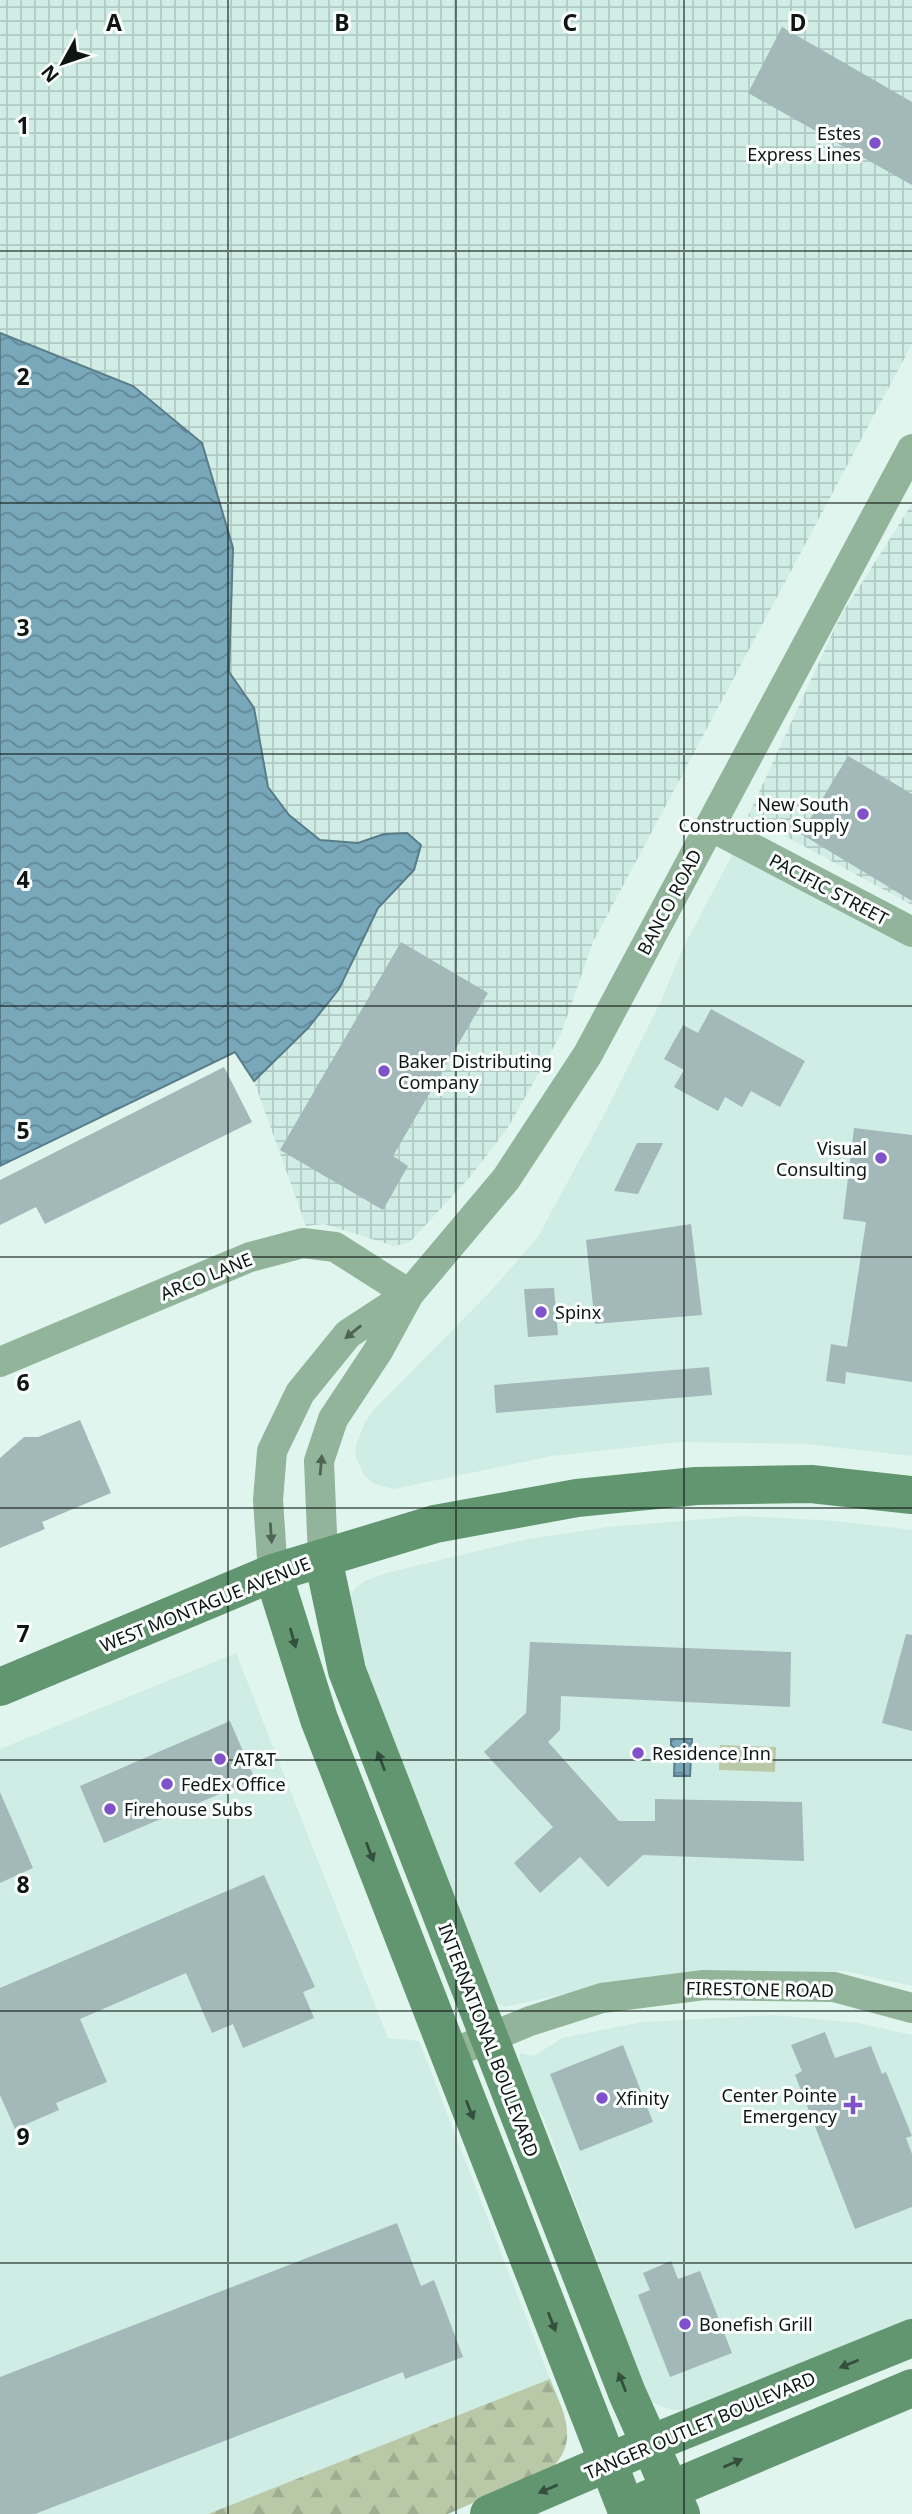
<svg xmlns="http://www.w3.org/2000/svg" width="912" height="2514" font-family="'Noto Sans',sans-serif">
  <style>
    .built { fill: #cfede4 }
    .industrial { fill: url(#industrial-grid) }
    .forest { fill: url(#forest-firs) }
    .pitch { fill: #b9c9a7 }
    .water { fill: url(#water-waves); stroke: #597c89; stroke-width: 2 }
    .building { fill: #a3b8b9 }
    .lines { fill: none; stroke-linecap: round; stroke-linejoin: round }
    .street { stroke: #92b49a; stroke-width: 30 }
    .secondary { stroke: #629671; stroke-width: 38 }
    .oneway { fill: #506456 }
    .oneway2 { fill: #344f3d }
    .grid { fill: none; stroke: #0e1513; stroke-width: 2; stroke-opacity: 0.55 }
    .poi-dot { fill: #7f51ca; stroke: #fafefd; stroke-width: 2.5 }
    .labels { text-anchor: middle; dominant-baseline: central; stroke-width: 6; stroke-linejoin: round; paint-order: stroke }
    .poi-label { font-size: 18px; fill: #0e1513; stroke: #fafefd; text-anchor: start }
    .street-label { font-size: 18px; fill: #0e1513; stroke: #fafefd }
    .grid-label { font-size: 23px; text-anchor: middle; font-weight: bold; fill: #0e1513; stroke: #fafefd; stroke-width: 6; stroke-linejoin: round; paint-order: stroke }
  </style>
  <defs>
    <pattern id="industrial-grid" width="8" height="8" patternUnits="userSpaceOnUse" patternTransform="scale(1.75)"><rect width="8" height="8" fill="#cfede4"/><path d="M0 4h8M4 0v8" fill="none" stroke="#b1cac3"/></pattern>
    <pattern id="forest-firs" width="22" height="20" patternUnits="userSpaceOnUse" patternTransform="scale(1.75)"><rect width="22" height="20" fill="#b9c9a7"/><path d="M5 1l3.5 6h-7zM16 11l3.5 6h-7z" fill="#9eac8f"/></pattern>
    <pattern id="water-waves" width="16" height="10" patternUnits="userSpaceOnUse" patternTransform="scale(1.75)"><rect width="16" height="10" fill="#79a8bb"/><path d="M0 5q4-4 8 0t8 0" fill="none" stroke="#628897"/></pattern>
  </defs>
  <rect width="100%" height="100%" fill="#e1f5ef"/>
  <g class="built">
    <path d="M739 842 912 932V1456L806 1444 680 1442 552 1456 394 1489 374 1484 364 1475 355 1455 356 1445 365 1422 374 1409 489 1293 537 1238 604 1115 661 1001 683 948Z"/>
    <path d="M743 1516 838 1521 912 1530V1986L845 1971 797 1973 610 1984 505 2007 493 2002 358 1658 350 1599 354 1589 365 1581 386 1573 523 1540 607 1527Z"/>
    <path d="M236 1653 388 2038 419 2041 550 2379 208 2514H0V1749Z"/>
    <path d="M774 2015 858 2023 912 2035V2320L690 2411 669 2409 650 2402 544 2119 519 2074 520 2053 534 2056 562 2038 642 2022Z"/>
  </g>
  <g class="industrial">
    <path d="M0 0H912V344L593 942 561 1034 507 1129 470 1177 409 1243 394 1246 324 1224 306 1226 254 1081 308 1028 339 989 378 908 414 870 384 834 358 843 320 840 292 818 268 787 254 708 229 672 233 548 25 344 0 333Z"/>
    <path d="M912 504V905L748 816 840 617Z"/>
  </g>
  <path class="forest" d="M550 2379C563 2411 580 2439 552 2468L448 2514H208Z"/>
  <path class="pitch" d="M720 1745 776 1747 775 1772 719 1770Z"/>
  <g class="water">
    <path d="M0 333 133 386 202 443 233 548 229 672 254 708 268 787 289 815 320 840 358 843 384 834 407 833 421 845 414 870 378 908 339 989 308 1028 254 1081 235 1052 0 1166Z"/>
    <path d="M671 1739H692L690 1776H674L675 1748 671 1745Z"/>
  </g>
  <g class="building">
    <path d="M782 27 912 102V185L748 93Z"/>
    <path d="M848 756 912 794V901L801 834Z"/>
    <path d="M401 942 488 993 393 1156 408 1166 383 1210 280 1150Z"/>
    <path d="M711 1009 805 1061 780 1107 751 1091 742 1107 725 1097 718 1111 674 1087 684 1070 664 1059 683 1025 698 1033Z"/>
    <path d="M224 1067 252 1122 45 1224 36 1207 0 1225V1180Z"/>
    <path d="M854 1128 912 1135V1382L846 1372 845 1384 826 1381 831 1344 847 1347 866 1222 843 1219Z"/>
    <path d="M637 1143H663L638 1194 614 1191Z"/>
    <path d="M691 1224 702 1315 595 1324 586 1240Z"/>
    <path d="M554 1288 558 1335 528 1337 524 1289Z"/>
    <path d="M709 1367 712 1395 496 1413 494 1385Z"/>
    <path d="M80 1420 111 1493 42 1522 45 1529 0 1548V1458L24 1437H38Z"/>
    <path d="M906 1634 912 1635V1731L882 1723Z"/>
    <path d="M530 1642 791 1652 790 1707 561 1696 560 1730 548 1742 619 1821H655V1799L802 1802 804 1861 643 1855 608 1887 580 1857 540 1893 514 1863 553 1827 484 1752 526 1713Z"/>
    <path d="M230 1721 255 1779 104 1843 80 1786Z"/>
    <path d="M0 1792 33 1868 0 1883Z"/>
    <path d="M264 1875 315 1987 303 1992 314 2018 243 2048 233 2024 212 2033 186 1973 80 2019 107 2082 56 2103 59 2110 15 2129 0 2095V1988Z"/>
    <path d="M825 2032 835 2058 871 2046 882 2074 886 2072 912 2136 906 2138 912 2154V2207L855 2229 795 2075 802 2071 791 2045Z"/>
    <path d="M623 2045 653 2122 580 2151 550 2074Z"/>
    <path d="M397 2223 421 2286 434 2280 463 2357 405 2379 403 2372 35 2514H0V2377Z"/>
    <path d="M671 2261 678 2279 700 2271 732 2353 670 2377 638 2295 650 2290 643 2273Z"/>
  </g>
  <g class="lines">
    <g class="street">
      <path d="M710 826 912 932"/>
      <path d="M0 1362 250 1257 303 1243 335 1247 409 1294"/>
      <path d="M323 1558 319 1461 333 1419 378 1351 409 1294 506 1179 588 1054 912 449"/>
      <path d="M273 1573 268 1500 272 1451 300 1393 348 1334 406 1296"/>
      <path d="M448 2055 530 2021 602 1998 704 1985 834 1987 912 2008"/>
    </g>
    <g class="secondary">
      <path d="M323 1558 347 1671 627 2393 681 2514"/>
      <path d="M273 1573 319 1719 628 2514"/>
      <path d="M0 1687 273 1573 435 1524 577 1498 696 1486 811 1484 912 1495"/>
      <path d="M646 2500 912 2388"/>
      <path d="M489 2514 665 2438 912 2338"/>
    </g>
  </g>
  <defs><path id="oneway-solid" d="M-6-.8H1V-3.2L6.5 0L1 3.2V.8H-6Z" transform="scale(1.75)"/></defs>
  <g class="oneway">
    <use href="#oneway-solid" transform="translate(353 1332) rotate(141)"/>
    <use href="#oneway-solid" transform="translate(321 1465) rotate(-85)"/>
    <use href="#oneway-solid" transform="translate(271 1533) rotate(86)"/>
  </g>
  <g class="oneway2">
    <use href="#oneway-solid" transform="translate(293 1638) rotate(74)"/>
    <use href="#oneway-solid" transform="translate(381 1761) rotate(-111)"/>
    <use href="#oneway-solid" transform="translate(370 1852) rotate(69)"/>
    <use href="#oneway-solid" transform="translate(470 2110) rotate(69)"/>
    <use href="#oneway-solid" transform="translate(552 2322) rotate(69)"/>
    <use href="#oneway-solid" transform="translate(849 2364) rotate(158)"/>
    <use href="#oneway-solid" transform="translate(622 2382) rotate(-111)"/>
    <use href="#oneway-solid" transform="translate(733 2463) rotate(-23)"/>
    <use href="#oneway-solid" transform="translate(548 2489) rotate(157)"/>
  </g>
  <path class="grid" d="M228 0V2514M456 0V2514M684 0V2514M0 251H912M0 503H912M0 754H912M0 1006H912M0 1257H912M0 1508H912M0 1760H912M0 2011H912M0 2263H912"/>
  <g class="poi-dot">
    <circle cx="875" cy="143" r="7"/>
    <circle cx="863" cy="814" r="7"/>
    <circle cx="384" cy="1071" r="7"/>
    <circle cx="881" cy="1158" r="7"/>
    <circle cx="541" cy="1312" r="7"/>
    <circle cx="638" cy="1753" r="7"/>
    <circle cx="220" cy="1759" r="7"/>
    <circle cx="167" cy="1784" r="7"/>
    <circle cx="110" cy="1809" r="7"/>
    <circle cx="602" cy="2098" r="7"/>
    <path d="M849.5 2094.5h7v7h7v7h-7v7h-7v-7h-7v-7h7z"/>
    <circle cx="685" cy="2324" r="7"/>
  </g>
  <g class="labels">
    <g class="poi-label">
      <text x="861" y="133" text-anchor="end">Estes<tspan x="861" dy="21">Express Lines</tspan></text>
      <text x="849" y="804" text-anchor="end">New South<tspan x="849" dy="21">Construction Supply</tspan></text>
      <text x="398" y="1061">Baker Distributing<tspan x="398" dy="21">Company</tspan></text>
      <text x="867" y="1148" text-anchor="end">Visual<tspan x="867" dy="21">Consulting</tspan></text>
      <text x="555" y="1312">Spinx</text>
      <text x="652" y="1753">Residence Inn</text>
      <text x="234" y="1759">AT&amp;T</text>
      <text x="181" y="1784">FedEx Office</text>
      <text x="124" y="1809">Firehouse Subs</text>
      <text x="837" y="2095" text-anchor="end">Center Pointe<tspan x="837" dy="21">Emergency</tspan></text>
      <text x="616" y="2098">Xfinity</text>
      <text x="699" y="2324">Bonefish Grill</text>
    </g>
    <g class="street-label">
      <text transform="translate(829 889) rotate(28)">PACIFIC STREET</text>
      <text transform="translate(669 902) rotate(-62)">BANCO ROAD</text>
      <text transform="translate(206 1276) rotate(-22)">ARCO LANE</text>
      <text transform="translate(205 1604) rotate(-22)">WEST MONTAGUE AVENUE</text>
      <text transform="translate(760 1989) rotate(1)">FIRESTONE ROAD</text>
      <text transform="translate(489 2040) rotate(69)">INTERNATIONAL BOULEVARD</text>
      <text transform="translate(700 2425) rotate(-23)">TANGER OUTLET BOULEVARD</text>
    </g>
  </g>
  <g class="grid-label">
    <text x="114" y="31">A</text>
    <text x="342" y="31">B</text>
    <text x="570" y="31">C</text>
    <text x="798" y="31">D</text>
    <text x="23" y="134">1</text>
    <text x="23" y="385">2</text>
    <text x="23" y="636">3</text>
    <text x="23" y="888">4</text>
    <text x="23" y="1139">5</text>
    <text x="23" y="1391">6</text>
    <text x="23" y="1642">7</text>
    <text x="23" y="1893">8</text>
    <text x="23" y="2145">9</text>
  </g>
  <g transform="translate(63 63) rotate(230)" stroke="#fafefd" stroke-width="5" paint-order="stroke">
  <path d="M0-5L12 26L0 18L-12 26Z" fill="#0e1513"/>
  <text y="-10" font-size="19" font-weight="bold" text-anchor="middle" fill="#0e1513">N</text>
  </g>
</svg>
